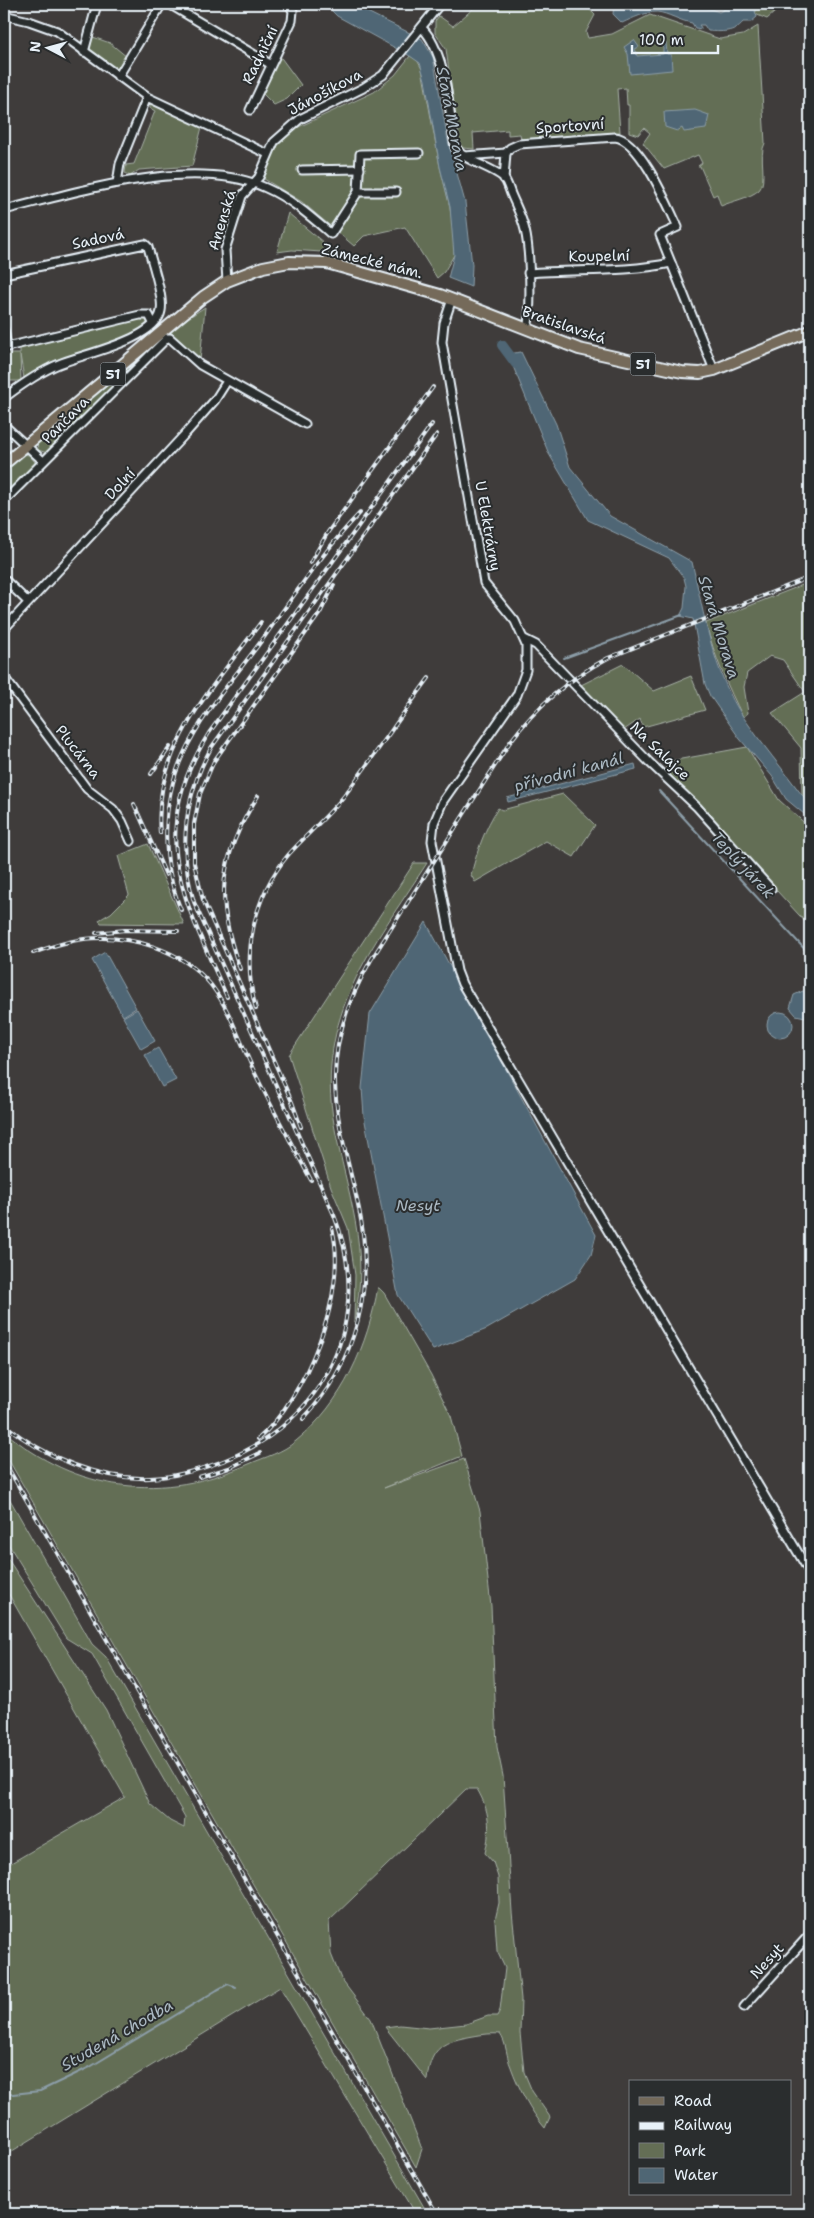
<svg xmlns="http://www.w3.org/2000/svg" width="814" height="2218" font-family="'Shantell Sans',sans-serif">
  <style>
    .green { fill: #646e55; stroke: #a6b0a6 }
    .water { fill: #4f6674; stroke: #8c9ea9 }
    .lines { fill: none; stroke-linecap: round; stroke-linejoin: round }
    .stream { stroke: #8c9ea9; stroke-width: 2 }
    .river { stroke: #4f6674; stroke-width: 10 }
    .street-casing { stroke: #e8f1f8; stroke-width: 11 }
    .primary-casing { stroke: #e8f1f8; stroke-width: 14 }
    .street { stroke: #2a2d2e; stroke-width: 7 }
    .primary { stroke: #746a5a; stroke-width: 10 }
    .rail-casing { stroke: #e8f1f8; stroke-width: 4 }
    .rail { stroke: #2a2d2e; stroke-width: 2; stroke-dasharray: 5.5; stroke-linecap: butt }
    .labels { text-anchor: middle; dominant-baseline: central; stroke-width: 4; stroke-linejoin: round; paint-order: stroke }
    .shield { fill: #2a2d2e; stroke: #afb6bb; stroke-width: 1 }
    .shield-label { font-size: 14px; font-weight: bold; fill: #e8f1f8 }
    .street-label { font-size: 15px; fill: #e8f1f8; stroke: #2a2d2e }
    .water-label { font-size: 16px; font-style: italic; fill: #abb9c3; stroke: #2a2d2e }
  </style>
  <rect width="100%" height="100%" fill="#3f3c3b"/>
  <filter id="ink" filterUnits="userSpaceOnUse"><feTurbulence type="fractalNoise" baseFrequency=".02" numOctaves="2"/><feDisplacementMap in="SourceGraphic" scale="10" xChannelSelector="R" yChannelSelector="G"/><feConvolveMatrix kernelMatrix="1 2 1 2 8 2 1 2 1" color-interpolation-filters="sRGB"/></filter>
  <g filter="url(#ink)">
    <g class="green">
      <path d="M508 4H584L595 15 586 32 588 38 612 34 650 15 720 39 743 35 758 26 765 143C758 155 768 182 759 190 750 198 732 201 721 206L717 194 713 196 700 166H698L702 163 698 155 664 169 643 143 650 133 644 128 638 135 629 132V105H627L626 88 617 89 620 132 521 139 520 134 508 135V130L473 133 474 149 463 148 459 142 446 49 435 33V21L439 16 453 26 474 8Z"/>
      <path d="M765 4H789L785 7 783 5 767 19 755 14 757 7Z"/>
      <path d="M90 36 110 43 127 57 116 71 89 52Z"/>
      <path d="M279 55 301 85 287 99 274 105 261 92Z"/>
      <path d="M410 56 417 60 422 69 440 167 450 207 454 237V255L444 272 437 278 405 227 364 236 354 246 302 202 264 179 276 148 290 131 374 92 395 75Z"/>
      <path d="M150 102 202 127 192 166 139 170 130 176 125 173 126 165 134 164 155 111 150 108Z"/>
      <path d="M288 213 336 253 292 250 277 252Z"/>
      <path d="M205 307 200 361 171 335 167 334 47 453 38 450 37 442 174 327Z"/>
      <path d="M144 317 148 320 147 325 129 337 49 363 24 378 20 355 21 381H4V354H20V347Z"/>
      <path d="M23 454 29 455 35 462V464L4 494V472Z"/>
      <path d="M810 582V803L802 795 801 748 772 713 805 692 783 660 770 656 747 673 744 687 748 713 743 717C728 687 714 656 706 623Z"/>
      <path d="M623 664 654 691 691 676 705 710 643 727 640 719 624 730 581 685Z"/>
      <path d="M747 747 779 800 810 828V927L667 771 665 762Z"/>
      <path d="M563 794 595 825 574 857 546 841 475 882 471 875C477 851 485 828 498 808L502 810Z"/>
      <path d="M148 844 184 924 101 923 99 920 111 913 129 895 118 856Z"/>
      <path d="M414 863H427C372 948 315 1016 334 1124 347 1195 371 1247 354 1322L355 1275 348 1228 331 1187 289 1055Z"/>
      <path d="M378 1287 384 1293 431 1375 451 1416 462 1456 384 1488 464 1459 480 1511 491 1606 497 1747 503 1776 512 1912 521 1999 520 2033 524 2072 532 2091 550 2117 545 2128C531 2112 518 2087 511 2067 506 2056 507 2044 500 2034 489 2033 479 2035 468 2037 440 2042 430 2051 427 2080L385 2027 400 2025 429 2028 466 2024 488 2016H497L500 2010 505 1968 497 1951 495 1920 499 1903 498 1877 493 1862 485 1853C491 1828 490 1811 477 1789H466L329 1921 331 1954 341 1979 371 2019 422 2149 416 2167 4 1452V1431C77 1493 162 1502 249 1464 265 1457 282 1453 296 1441 343 1403 368 1345 378 1287Z"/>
      <path d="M4 1489 92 1644 106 1657 428 2214H416L280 1987 4 2156V1867L125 1797 4 1586V1553L106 1710 150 1804 170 1821 184 1828 185 1817 92 1654 66 1638 4 1537Z"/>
    </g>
    <g class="water">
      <path d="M325 4H351L422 39 433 57 448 141 465 202 472 265 471 287 448 278 454 255 450 207 440 167 425 80 420 63 410 56 337 16Z"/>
      <path d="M614 4H696L719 12 735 4H765L755 11 757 17 751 22H743C734 33 721 32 708 31L704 25H699L702 29 695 28 692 23C680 21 668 13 657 12 645 12 633 18 622 23L613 14Z"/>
      <path d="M634 40 639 47 635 49 637 56 663 54V43H666L667 54H671L672 70 630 74 628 54 624 47Z"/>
      <path d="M695 110 709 115 706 129 684 132 682 128 677 131 665 127 664 112Z"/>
      <path d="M521 352 556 424 570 467 610 516 692 562C704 614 713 673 744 718 762 745 783 769 802 795L810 803V819L786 799 772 776 740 739 710 696 705 684 693 619 680 616 684 608 686 586 684 578 669 558 588 520 549 454 508 354Z"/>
      <path d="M635 764 636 769 508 802 507 798Z"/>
      <path d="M426 922 596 1235 591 1255 575 1279 487 1329 433 1350 398 1295 364 1116 362 1088 370 1014Z"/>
      <path d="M105 952 136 1008 123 1016 92 960Z"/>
      <path d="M803 991 810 994V1015L805 1017 796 1015 790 1008 794 995Z"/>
      <path d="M137 1009 155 1041 141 1049 123 1017Z"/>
      <circle cx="780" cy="1025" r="13"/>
      <path d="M158 1048 176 1080 162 1087 145 1055Z"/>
    </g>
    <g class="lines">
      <g class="stream">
        <path d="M564 658 682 615"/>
        <path d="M659 791 810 955"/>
        <path d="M4 2095 40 2091 90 2067 217 1990 228 1984 236 1987"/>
      </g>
      <path class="river" d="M502 345 516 364"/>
      <defs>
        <g id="street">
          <path d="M169 4 270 64"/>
          <path d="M4 15 29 21 57 31 147 97 268 154"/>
          <path d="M422 28C447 53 449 112 455 147 465 162 488 165 503 177 507 181 509 189 511 194 516 206 522 217 525 230 530 250 532 309 527 329"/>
          <path d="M84 52 97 4"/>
          <path d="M118 77 162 4"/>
          <path d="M250 110 292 21 293 11 289 4"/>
          <path d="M506 153 510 148 519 144 615 137C640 139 668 206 678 227L660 235 714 370"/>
          <path d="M464 156 506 153"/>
          <path d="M302 170 360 169"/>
          <path d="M504 179 506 153"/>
          <path d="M117 183 120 164 147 97"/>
          <path d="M358 192H396"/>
          <path d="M4 210C78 192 193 155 266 188 291 199 310 216 331 234L358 192 360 154 419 153"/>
          <path d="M528 273C576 269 623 273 671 263"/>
          <path d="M4 274 145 244 148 247C152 263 164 296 161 311 156 340 83 354 59 364 39 372 21 385 4 398"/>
          <path d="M227 281 225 250 242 196 259 177 274 142 300 119 363 88 383 75 440 4"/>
          <path d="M452 299 444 323 442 342 484 583 515 621 526 645V670L517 695 443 801 434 823 432 841 457 971 462 984 810 1573"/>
          <path d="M4 330 7 347H4"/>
          <path d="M7 347 140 315H149L153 323"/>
          <path d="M4 425 43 461"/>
          <path d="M4 501 167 338H170L200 365 305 424"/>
          <path d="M4 579 28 602"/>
          <path d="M4 629 186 433 215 400 227 381"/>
          <path d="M524 639 536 645 649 762 697 807 771 889"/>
          <path d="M4 677 87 789 113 809 122 821 131 841"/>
          <path d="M744 2007 810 1934"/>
        </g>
        <path id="primary" d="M4 464 203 297 227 281 263 267 289 262 327 263 440 295 579 349 682 372 700 373 714 370 810 331"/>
      </defs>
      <use href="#street" class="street-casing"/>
      <use href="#primary" class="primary-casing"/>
      <use href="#street" class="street"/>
      <use href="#primary" class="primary"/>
      <defs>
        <g id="rail">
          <path d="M310 563 328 532 433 387"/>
          <path d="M151 774 170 747"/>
          <path d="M134 804 166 875"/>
          <path d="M160 833C152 749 215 685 261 622"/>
          <path d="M181 910C161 862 161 803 183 755 202 713 238 673 265 636 295 594 324 550 360 513"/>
          <path d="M96 933 125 930 178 931"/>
          <path d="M33 953C50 947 67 941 84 939 129 934 182 949 211 985 230 1010 240 1041 253 1069 271 1107 292 1144 311 1180"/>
          <path d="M240 969C215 900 218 858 258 796"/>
          <path d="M227 997C184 899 145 835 209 733L432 424"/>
          <path d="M256 1009C241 956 253 896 289 854 307 834 327 817 344 796 373 758 400 717 429 678"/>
          <path d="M301 1127 292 1102 203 900 194 863V824L200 794 214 761 320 613 334 585"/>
          <path d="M303 1419C358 1361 375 1286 359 1209 350 1167 336 1125 335 1082 334 1038 349 998 371 960L510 742C536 707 568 679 608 658L810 577"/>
          <path d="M4 1424C44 1457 98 1480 150 1478 176 1477 199 1470 223 1461 326 1421 375 1319 334 1215L194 902C178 848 184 797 211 748L437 434"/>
          <path d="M258 1439C306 1397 349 1292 332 1228"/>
          <path d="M4 1461 437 2214"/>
          <path d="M199 1477 229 1468 260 1453"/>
        </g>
      </defs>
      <use href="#rail" class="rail-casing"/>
      <use href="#rail" class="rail"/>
    </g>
  </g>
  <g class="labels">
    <g class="shield">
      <rect x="630.5" y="352.5" width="25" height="23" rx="4"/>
      <rect x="100.5" y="362.5" width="25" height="23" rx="4"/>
    </g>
    <g class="shield-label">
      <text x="643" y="364">51</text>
      <text x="113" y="374">51</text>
    </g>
    <g class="street-label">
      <text transform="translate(260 55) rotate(-64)">Radniční</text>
      <text transform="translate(325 92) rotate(-28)">Jánošíkova</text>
      <text transform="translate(570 126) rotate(-4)">Sportovní</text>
      <text transform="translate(222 220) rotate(-73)">Anenská</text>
      <text transform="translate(98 239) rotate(-12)">Sadová</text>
      <text transform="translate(599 256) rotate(-1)">Koupelní</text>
      <text transform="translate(372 261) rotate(14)">Zámecké nám.</text>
      <text transform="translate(564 325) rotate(19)">Bratislavská</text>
      <text transform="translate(65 420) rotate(-45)">Pančava</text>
      <text transform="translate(120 484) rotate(-47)">Dolní</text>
      <text transform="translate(488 526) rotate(80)">U Elektrárny</text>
      <text transform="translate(660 751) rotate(44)">Na Salajce</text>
      <text transform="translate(78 752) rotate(52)">Plucárna</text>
      <text transform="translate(767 1961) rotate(-48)">Nesyt</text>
    </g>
    <g class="water-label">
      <text transform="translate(452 119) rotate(79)">Stará Morava</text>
      <text transform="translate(719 627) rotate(73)">Stará Morava</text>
      <text transform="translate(569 772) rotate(-15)">přívodní kanál</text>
      <text transform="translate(743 865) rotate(47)">Teplý járek</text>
      <text x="418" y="1205">Nesyt</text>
      <text transform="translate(117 2035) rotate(-30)">Studená chodba</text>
    </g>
  </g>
  <rect width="814" height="2218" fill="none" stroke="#2a2d2e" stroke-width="20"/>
  <rect x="10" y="10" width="794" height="2198" fill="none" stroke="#e8f1f8" stroke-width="2" filter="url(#ink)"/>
  <rect x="629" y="2080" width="162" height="115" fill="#2a2d2e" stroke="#767b7f"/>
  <rect x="639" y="2097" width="25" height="8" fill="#746a5a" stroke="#767b7f"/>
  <text x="674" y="2106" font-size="15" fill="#e8f1f8">Road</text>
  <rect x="639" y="2122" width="25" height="8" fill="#e8f1f8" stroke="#767b7f"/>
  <text x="674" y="2130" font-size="15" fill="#e8f1f8">Railway</text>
  <rect x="639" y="2143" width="25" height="15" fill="#646e55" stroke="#767b7f"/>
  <text x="674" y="2156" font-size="15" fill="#e8f1f8">Park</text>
  <rect x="639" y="2168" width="25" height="15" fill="#4f6674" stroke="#767b7f"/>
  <text x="674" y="2180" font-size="15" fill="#e8f1f8">Water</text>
  <g transform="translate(48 48) rotate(276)" stroke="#2a2d2e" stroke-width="4" paint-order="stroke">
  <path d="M0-4L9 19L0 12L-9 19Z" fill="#e8f1f8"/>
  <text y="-8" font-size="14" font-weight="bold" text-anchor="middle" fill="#e8f1f8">N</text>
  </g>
  <path d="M632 45v8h86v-8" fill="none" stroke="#e8f1f8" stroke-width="2.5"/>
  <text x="639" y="45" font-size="15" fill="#e8f1f8" stroke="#2a2d2e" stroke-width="4" paint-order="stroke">100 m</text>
</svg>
